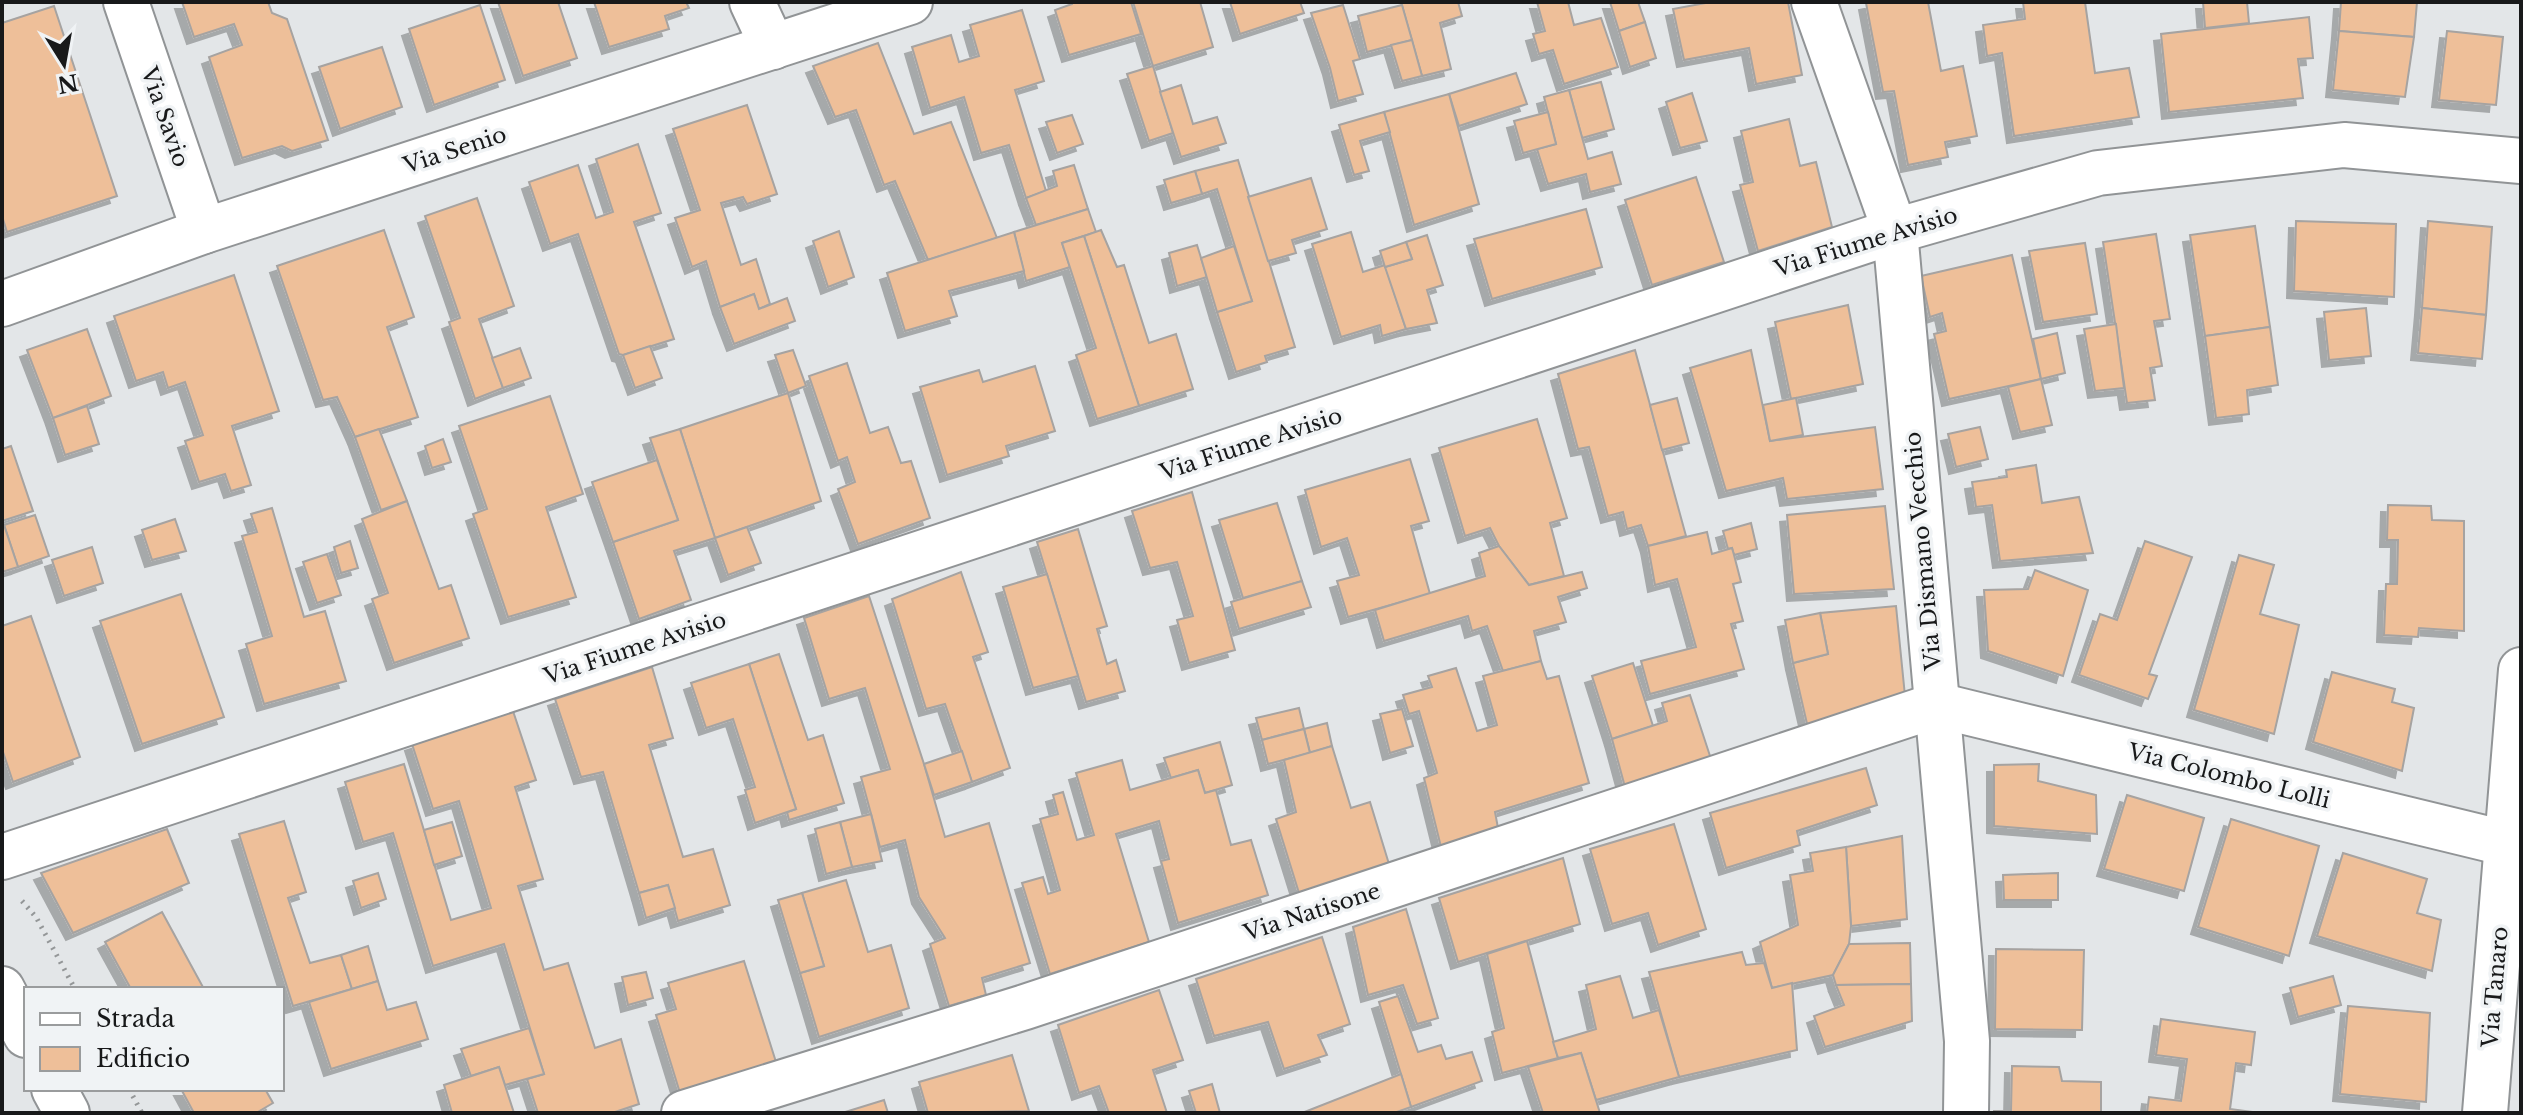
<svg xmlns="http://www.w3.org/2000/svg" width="2523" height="1115" font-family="'Libre Baskerville',serif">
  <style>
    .building { fill: #eebf99; stroke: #a6a3a1; stroke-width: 2; filter: url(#shadow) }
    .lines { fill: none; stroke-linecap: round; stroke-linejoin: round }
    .street-casing { stroke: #919496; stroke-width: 48 }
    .secondary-casing { stroke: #919496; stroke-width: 48 }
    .path { stroke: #949798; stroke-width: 5; stroke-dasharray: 2 6; stroke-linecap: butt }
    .street { stroke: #fff; stroke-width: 44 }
    .secondary { stroke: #fff; stroke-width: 44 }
    .labels { text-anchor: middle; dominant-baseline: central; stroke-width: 7; stroke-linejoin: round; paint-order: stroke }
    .street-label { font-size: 22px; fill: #18191a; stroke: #f0f3f5 }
  </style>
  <defs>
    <filter id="shadow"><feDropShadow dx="-7" dy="7" stdDeviation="0" flood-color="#0004"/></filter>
  </defs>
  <rect width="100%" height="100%" fill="#e3e6e8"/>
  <g class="building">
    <path d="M182 2H268L272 13 287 19 328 140 292 151 282 146 242 158 209 57 242 45 234 24 194 37Z"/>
    <path d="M498 2H558L577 58 523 76Z"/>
    <path d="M594 2H686L689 8 665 16 669 29 609 47Z"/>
    <path d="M1072 2H1131L1141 34 1069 55 1055 10 1072 4Z"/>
    <path d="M1133 2H1200L1213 47 1153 66Z"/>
    <path d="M1230 2H1300L1304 13 1240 34Z"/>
    <path d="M1401 2H1458L1462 16 1440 23 1451 69 1422 76Z"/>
    <path d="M1537 2H1568L1574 25 1601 18 1618 67 1564 84 1553 50 1539 54 1533 34 1545 31Z"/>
    <path d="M1610 2H1638L1645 22 1619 31Z"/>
    <path d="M1711 2H1788L1802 75 1756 84 1749 48 1684 60 1673 9Z"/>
    <path d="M1871 2H1928L1941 71 1963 66 1977 136 1945 142 1948 157 1908 165 1894 91 1883 92 1866 3Z"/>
    <path d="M2023 2H2085L2095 73 2129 68 2139 117 2014 136 2002 53 1987 56 1983 25 2025 19Z"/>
    <path d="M2203 2H2247L2249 23 2205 28Z"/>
    <path d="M2341 2H2417L2414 37 2339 31Z"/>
    <path d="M480 5 505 80 434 105 409 29Z"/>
    <path d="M1343 5 1360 59 1353 61 1363 94 1338 101 1330 68 1311 13Z"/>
    <path d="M1402 5 1412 40 1367 52 1358 16Z"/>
    <path d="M54 6 117 196 7 232 2 216V23Z"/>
    <path d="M1022 10 1044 81 1015 90 1046 191 1026 198 1009 145 981 153 964 97 930 108 912 47 951 35 959 62 979 56 970 25Z"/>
    <path d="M2309 17 2313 58 2298 59 2303 98 2169 112 2161 34Z"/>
    <path d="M1645 22 1656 58 1630 67 1619 31Z"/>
    <path d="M2339 31 2414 37 2405 97 2333 90Z"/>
    <path d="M2447 31 2503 37 2496 105 2439 100Z"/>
    <path d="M1412 40 1422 76 1402 81 1391 45Z"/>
    <path d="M878 43 914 134 951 122 997 238 928 260 895 181 884 185 856 110 835 117 813 66Z"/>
    <path d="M382 47 402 107 340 129 319 67Z"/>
    <path d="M1153 66 1173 133 1149 141 1127 74Z"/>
    <path d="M1516 73 1527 104 1459 126 1449 94Z"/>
    <path d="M1601 82 1614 129 1582 138 1569 90Z"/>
    <path d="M1181 85 1193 124 1217 117 1226 143 1181 157 1160 92Z"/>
    <path d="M1569 90 1588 159 1612 152 1621 184 1590 192 1586 174 1548 184 1537 149 1556 144 1544 97Z"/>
    <path d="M1692 93 1707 141 1680 148 1666 102Z"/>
    <path d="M1449 94 1479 204 1414 225 1384 112Z"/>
    <path d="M747 105 777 194 747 204 743 197 721 203 741 265 756 259 770 304 759 309 754 294 720 307 706 261 692 267 675 218 700 210 673 129Z"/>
    <path d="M1384 112 1390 132 1360 141 1369 171 1354 175 1339 125Z"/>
    <path d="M1548 112 1556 144 1523 153 1514 121Z"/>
    <path d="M1072 115 1083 144 1057 153 1046 122Z"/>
    <path d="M1789 119 1800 166 1816 162 1832 227 1758 251 1740 185 1753 182 1741 131Z"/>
    <path d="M638 144 661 213 634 222 674 339 623 355 619 354 578 234 550 244 529 182 578 165 596 218 613 212 596 159Z"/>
    <path d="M1238 160 1295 347 1265 356 1267 362 1236 372 1217 312 1252 301 1217 189 1202 194 1195 171Z"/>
    <path d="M1074 165 1088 209 1036 225 1026 198 1057 186 1053 171Z"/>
    <path d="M1195 171 1202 194 1171 203 1164 180Z"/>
    <path d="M1696 177 1724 262 1652 285 1625 200Z"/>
    <path d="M1311 178 1327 229 1292 240 1296 253 1268 261 1248 197Z"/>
    <path d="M477 198 514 306 479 319 503 388 475 399 449 322 460 318 425 216Z"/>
    <path d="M1088 209 1096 232 1062 243 1070 267 1026 281 1014 232Z"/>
    <path d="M1586 209 1602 267 1492 299 1474 239Z"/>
    <path d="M2296 221 2396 224 2394 297 2294 291Z"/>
    <path d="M2428 221 2492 227 2486 315 2422 308Z"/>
    <path d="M2255 226 2270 327 2205 336 2190 235Z"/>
    <path d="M384 230 414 317 387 327 418 417 355 437 337 397 323 400 277 266Z"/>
    <path d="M1101 230 1117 267 1124 265 1149 343 1176 334 1193 389 1139 406 1084 236Z"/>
    <path d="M839 231 854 277 828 287 813 241Z"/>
    <path d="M1014 232 1024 271 949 291 957 316 905 331 887 273Z"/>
    <path d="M1351 232 1363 272 1385 265 1406 329 1382 336 1380 325 1341 337 1312 244Z"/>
    <path d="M2156 234 2170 319 2154 321 2162 366 2150 368 2155 400 2127 403 2103 242Z"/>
    <path d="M1427 235 1443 285 1427 290 1437 323 1406 329 1385 267 1412 259 1406 242Z"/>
    <path d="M1084 236 1139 406 1097 419 1076 355 1096 348 1062 243Z"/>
    <path d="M1406 242 1412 259 1385 267 1380 251Z"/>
    <path d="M2085 243 2097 314 2043 322 2029 251Z"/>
    <path d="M1197 245 1207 277 1177 286 1169 253Z"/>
    <path d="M1234 246 1252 301 1217 312 1201 258Z"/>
    <path d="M2012 255 2041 379 1949 399 1934 334 1946 331 1942 313 1930 317 1921 276Z"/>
    <path d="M234 275 279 411 232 426 251 485 231 491 225 474 199 482 185 441 203 435 185 382 168 388 163 372 136 381 114 316Z"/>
    <path d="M754 294 759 309 787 298 795 321 734 344 720 307Z"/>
    <path d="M1848 305 1863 384 1791 399 1775 322Z"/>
    <path d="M2366 308 2371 356 2329 360 2324 312Z"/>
    <path d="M2422 308 2486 315 2482 359 2418 353Z"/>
    <path d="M2116 324 2124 388 2095 391 2084 329Z"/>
    <path d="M2270 327 2278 385 2247 390 2249 414 2216 418 2205 336Z"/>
    <path d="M87 329 111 396 53 418 27 350Z"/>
    <path d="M2057 333 2065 373 2041 379 2033 339Z"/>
    <path d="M650 346 662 378 635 388 623 355Z"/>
    <path d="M520 348 531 378 503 388 492 358Z"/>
    <path d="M793 350 806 386 788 393 775 355Z"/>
    <path d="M1635 350 1686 536 1648 546 1641 525 1627 529 1623 512 1608 516 1589 447 1578 449 1558 374Z"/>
    <path d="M1751 350 1770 441 1875 427 1883 489 1787 499 1783 478 1726 491 1690 368Z"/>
    <path d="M847 363 870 433 888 427 901 463 911 461 930 518 858 544 838 489 855 482 847 457 838 461 809 376Z"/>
    <path d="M1035 366 1055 431 1006 446 1009 456 947 475 920 387 979 370 983 382Z"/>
    <path d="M2041 379 2052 425 2020 432 2008 387Z"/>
    <path d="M788 393 821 501 715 538 680 429Z"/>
    <path d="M550 396 583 494 546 507 576 597 508 617 473 514 487 509 459 426Z"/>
    <path d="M1677 398 1689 443 1662 450 1650 405Z"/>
    <path d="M1796 398 1803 435 1770 441 1763 405Z"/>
    <path d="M87 406 99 444 65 455 53 418Z"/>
    <path d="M1537 419 1567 518 1550 523 1564 576 1529 585 1499 546 1490 528 1465 536 1439 448Z"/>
    <path d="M1980 427 1988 459 1956 467 1948 434Z"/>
    <path d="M379 429 407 501 381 510 355 437Z"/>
    <path d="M680 429 715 538 674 551 691 600 639 619 613 542 678 520 650 438Z"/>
    <path d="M443 439 451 462 432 468 425 446Z"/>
    <path d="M11 446 33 511 2 521V449Z"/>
    <path d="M1410 459 1429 521 1411 526 1430 594 1348 617 1337 581 1359 575 1347 538 1321 547 1305 490Z"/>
    <path d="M657 460 678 520 613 542 592 482Z"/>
    <path d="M2036 465 2042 503 2079 497 2093 553 2000 561 1992 505 1976 507 1972 482 2007 477 2006 470Z"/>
    <path d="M1192 492 1235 650 1189 663 1177 620 1193 616 1177 562 1150 568 1132 511Z"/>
    <path d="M407 501 439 589 451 585 469 638 394 663 372 599 388 593 362 519Z"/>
    <path d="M1277 503 1302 581 1243 598 1219 520Z"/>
    <path d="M2388 505 2431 506 2432 520 2464 521V631L2419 628 2418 637 2384 635 2386 584H2397L2398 540H2387Z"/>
    <path d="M1885 506 1894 589 1794 594 1787 515Z"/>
    <path d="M272 508 304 617 325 611 346 681 264 704 246 644 272 636 242 536 257 532 251 514Z"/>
    <path d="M35 515 49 556 18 567 4 525Z"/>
    <path d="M175 519 186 551 152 560 142 530Z"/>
    <path d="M1751 523 1757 549 1734 555 1732 548 1728 549 1723 531Z"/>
    <path d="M4 525 18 567 2 572V526Z"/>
    <path d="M747 527 761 563 728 575 715 538Z"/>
    <path d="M1078 529 1107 626 1097 629 1107 664 1116 660 1125 691 1086 702 1037 542Z"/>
    <path d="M1707 532 1712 554 1732 548 1734 555 1741 582 1733 584 1743 621 1731 624 1744 669 1650 694 1641 661 1696 647 1677 579 1655 585 1648 546Z"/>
    <path d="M350 541 358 568 341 573 334 547Z"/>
    <path d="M2145 541 2192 557 2149 674 2157 676 2148 699 2079 675 2100 614 2117 620Z"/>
    <path d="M1499 546 1529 585 1582 572 1587 588 1558 597 1566 622 1534 631 1541 661 1503 671 1487 626 1472 631 1468 616 1384 641 1375 610 1485 576 1479 553Z"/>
    <path d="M92 547 103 583 64 596 52 560Z"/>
    <path d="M327 554 341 595 317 603 303 562Z"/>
    <path d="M2239 555 2274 565 2260 614 2299 625 2274 734 2194 710Z"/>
    <path d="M2035 570 2088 590 2063 676 1988 651 1984 590 2028 589Z"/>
    <path d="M961 572 988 652 973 657 1010 768 972 782 945 704 926 709 892 599Z"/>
    <path d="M1047 574 1078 676 1033 688 1003 587Z"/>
    <path d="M1302 581 1311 607 1239 629 1231 602Z"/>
    <path d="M181 594 224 717 142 744 100 621Z"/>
    <path d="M869 596 924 764 945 837 989 823 1030 963 982 978 986 995 949 1006 930 944 945 938 919 897 905 840 880 847 861 777 890 769 865 688 829 699 804 618Z"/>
    <path d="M1896 606 1905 696 1808 728 1793 663 1828 654 1820 613Z"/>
    <path d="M1820 613 1828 654 1793 663 1785 620Z"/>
    <path d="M31 616 80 757 13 782 2 749V626Z"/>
    <path d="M779 654 808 740 823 735 844 803 789 820 787 812 796 809 749 664Z"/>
    <path d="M1541 661 1547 679 1559 676 1589 783 1495 812 1498 828 1441 847 1424 778 1437 773 1419 711 1409 714 1403 695 1432 687 1428 676 1456 668 1477 731 1497 725 1483 676Z"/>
    <path d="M1633 663 1653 726 1612 739 1592 676Z"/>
    <path d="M749 664 796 809 755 823 745 790 755 787 733 719 706 728 691 683Z"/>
    <path d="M652 667 673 738 649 745 683 857 713 849 730 905 678 921 668 885 639 893 603 772 581 777 555 699Z"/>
    <path d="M2332 672 2395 689 2392 702 2414 708 2402 771 2313 742Z"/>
    <path d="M1690 695 1711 759 1625 787 1612 739 1667 721 1662 703Z"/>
    <path d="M1299 708 1304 729 1262 740 1256 718Z"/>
    <path d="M1402 709 1413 746 1390 753 1380 714Z"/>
    <path d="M513 711 536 780 515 787 543 879 518 886 544 970 568 963 595 1048 621 1039 639 1104 612 1113H538L527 1079 544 1074 504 944 433 966 393 833 363 842 345 782 404 764 451 920 491 908 459 801 433 809 412 744Z"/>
    <path d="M1327 723 1332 746 1310 753 1304 729Z"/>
    <path d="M1304 729 1310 753 1268 764 1262 740Z"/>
    <path d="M1220 742 1232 785 1205 793 1198 770 1171 778 1164 758Z"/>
    <path d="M1332 746 1351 808 1370 802 1389 864 1299 893 1276 819 1296 812 1284 760Z"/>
    <path d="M962 751 972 782 934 795 924 764Z"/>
    <path d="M1122 760 1130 790 1198 770 1205 793 1216 790 1231 845 1251 840 1268 895 1178 923 1161 861 1169 859 1159 821 1116 834 1149 942 1050 974 1022 883 1043 877 1048 894 1060 890 1040 819 1058 814 1053 795 1063 792 1077 840 1094 835 1076 773Z"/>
    <path d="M2039 764 2038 781 2096 795 2097 834 1994 826V765Z"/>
    <path d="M1866 768 1877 805 1797 831 1800 845 1726 868 1710 813Z"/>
    <path d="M2127 795 2204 818 2184 891 2104 869Z"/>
    <path d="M871 814 882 861 852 867 840 822Z"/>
    <path d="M2231 819 2319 846 2289 956 2198 927Z"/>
    <path d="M284 821 306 892 288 898 310 963 341 955 352 989 293 1006 239 834Z"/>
    <path d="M452 822 462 856 434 865 424 830Z"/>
    <path d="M840 822 852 867 826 874 815 829Z"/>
    <path d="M1674 824 1706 929 1658 945 1648 913 1612 924 1590 849Z"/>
    <path d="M167 829 189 883 73 933 41 873Z"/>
    <path d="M1902 836 1907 919 1851 926 1846 847Z"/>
    <path d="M1846 847 1851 926 1849 944 1833 975 1772 988 1760 942 1798 925 1790 875 1813 871 1810 853Z"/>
    <path d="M2343 853 2427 879 2417 913 2441 920 2432 971 2317 936Z"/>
    <path d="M1563 858 1580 924 1458 962 1439 898Z"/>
    <path d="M378 873 386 899 361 908 353 881Z"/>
    <path d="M2058 873V900H2004L2003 875Z"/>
    <path d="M846 880 868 952 891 945 909 1008 819 1037 800 973 824 966 802 893Z"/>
    <path d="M668 885 675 908 646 918 639 893Z"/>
    <path d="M802 893 824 966 800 973 778 900Z"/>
    <path d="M1406 909 1438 1018 1417 1024 1403 985 1368 995 1353 927Z"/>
    <path d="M162 912 204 989H131L105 942Z"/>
    <path d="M1322 937 1350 1024 1318 1035 1327 1055 1284 1069 1268 1022 1214 1036 1196 979Z"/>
    <path d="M1527 941 1558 1058 1502 1073 1492 1032 1504 1028 1487 954Z"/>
    <path d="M1910 943 1911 984 1836 985 1833 975 1849 944Z"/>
    <path d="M368 946 378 981 352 989 341 955Z"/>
    <path d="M1996 949 2084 950 2082 1030 1995 1029Z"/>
    <path d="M1742 952 1746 965 1764 963 1772 988 1792 983 1797 1050 1679 1077 1649 972Z"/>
    <path d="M744 961 776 1062 680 1093 656 1015 676 1009 668 983Z"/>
    <path d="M646 972 653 998 628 1005 622 977Z"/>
    <path d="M1620 976 1633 1018 1659 1010 1679 1077 1596 1100 1581 1053 1558 1058 1553 1042 1596 1029 1586 985Z"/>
    <path d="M2333 976 2341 1005 2298 1017 2290 988Z"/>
    <path d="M378 981 387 1010 416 1002 428 1039 331 1069 309 1002Z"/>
    <path d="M1911 984 1912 1021 1825 1047 1814 1016 1844 1005 1836 985Z"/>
    <path d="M1159 990 1183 1060 1153 1070 1167 1113H1109L1099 1086 1079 1093 1058 1025Z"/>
    <path d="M1398 996 1418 1052 1441 1045 1446 1059 1472 1052 1482 1081 1411 1107 1379 1002Z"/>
    <path d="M2348 1006 2430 1013 2426 1102 2340 1094Z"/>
    <path d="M2161 1019 2255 1032 2251 1065 2236 1063 2230 1109 2260 1113H2147L2149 1097 2181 1101 2187 1059 2156 1055Z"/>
    <path d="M529 1028 544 1074 505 1085 499 1067 471 1076 461 1049Z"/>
    <path d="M1581 1053 1600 1113H1543L1528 1067Z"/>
    <path d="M1012 1055 1029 1111 928 1113 919 1082Z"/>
    <path d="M2012 1066 2059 1067 2062 1081 2101 1082V1113H1994V1111H2011Z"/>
    <path d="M499 1067 514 1113H452L444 1085Z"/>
    <path d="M1401 1074 1411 1107 1394 1113H1302Z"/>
    <path d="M1212 1084 1220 1113H1196L1189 1091Z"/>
    <path d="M181 1089H265L273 1103 256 1113H194Z"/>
    <path d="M884 1100 888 1113H842Z"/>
  </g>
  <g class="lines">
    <defs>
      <g id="street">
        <path d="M126 2 204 231"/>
        <path d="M752 2 773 47"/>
        <path d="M1814 2 1895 231 1967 1041 1966 1113"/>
        <path d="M2 304 204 231 910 2"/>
        <path d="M2 857 1895 231 2098 173 2344 145 2521 161"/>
        <path d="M684 1113 1025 1007 1937 705 2521 847"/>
        <path d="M2485 1113 2521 670"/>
      </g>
      <g id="secondary">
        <path d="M2 989 26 1035"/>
        <path d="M54 1089 67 1113"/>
      </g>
    </defs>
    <use href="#street" class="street-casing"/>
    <use href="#secondary" class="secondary-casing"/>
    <g class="path">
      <path d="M22 901 36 917 75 989"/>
      <path d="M129 1089 142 1113"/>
    </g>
    <use href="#street" class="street"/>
    <use href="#secondary" class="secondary"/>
  </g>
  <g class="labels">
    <g class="street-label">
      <text transform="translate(165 117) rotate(71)">Via Savio</text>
      <text transform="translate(455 150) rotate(-18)">Via Senio</text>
      <text transform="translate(1866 242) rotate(-17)">Via Fiume Avisio</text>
      <text transform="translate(1251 444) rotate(-18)">Via Fiume Avisio</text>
      <text transform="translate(1923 551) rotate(-95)">Via Dismano Vecchio</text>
      <text transform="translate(635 648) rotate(-18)">Via Fiume Avisio</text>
      <text transform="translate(2229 776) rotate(14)">Via Colombo Lolli</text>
      <text transform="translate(1312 912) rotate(-18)">Via Natisone</text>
      <text transform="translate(2495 987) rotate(-85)">Via Tanaro</text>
    </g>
  </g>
  <rect width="2523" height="1115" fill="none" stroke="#18191a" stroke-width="8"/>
  <rect x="24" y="987" width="260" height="104" fill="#f0f3f5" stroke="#9a9c9d" stroke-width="2"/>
  <rect x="40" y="1013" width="40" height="12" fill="#ffffff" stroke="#9a9c9d" stroke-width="2"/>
  <text x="96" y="1027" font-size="24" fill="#18191a">Strada</text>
  <rect x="40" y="1047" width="40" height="24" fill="#eebf99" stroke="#9a9c9d" stroke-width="2"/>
  <text x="96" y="1067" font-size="24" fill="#18191a">Edificio</text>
  <g transform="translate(64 64) rotate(169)" stroke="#f0f3f5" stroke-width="6" paint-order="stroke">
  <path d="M0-6L14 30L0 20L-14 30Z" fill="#18191a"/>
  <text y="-12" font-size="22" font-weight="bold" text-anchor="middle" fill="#18191a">N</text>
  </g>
</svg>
